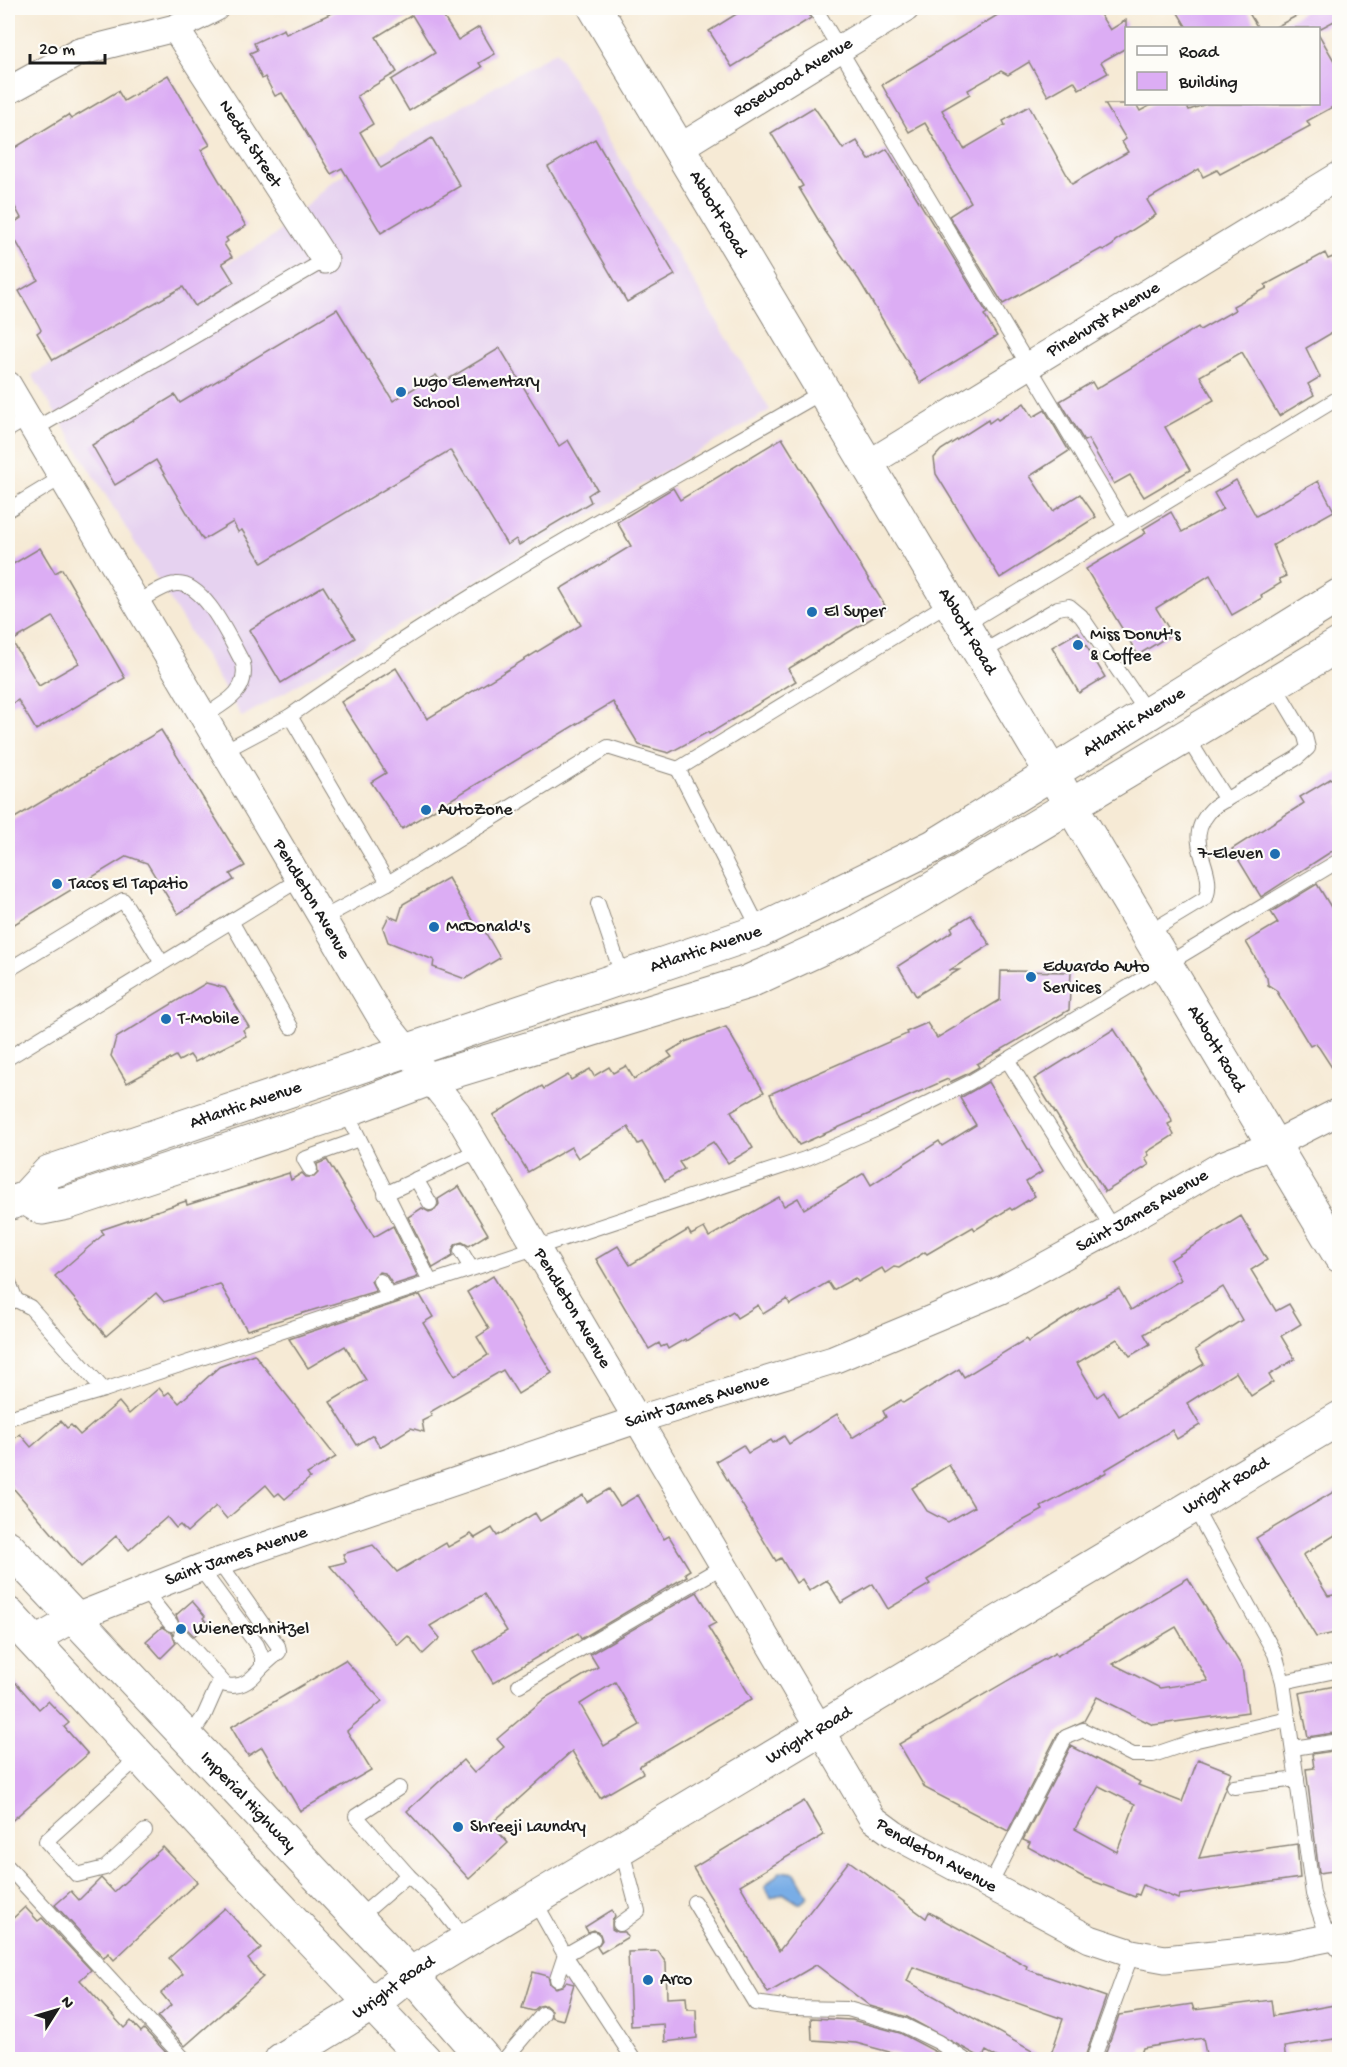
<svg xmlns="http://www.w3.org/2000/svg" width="1347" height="2067" font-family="'Gochi Hand',sans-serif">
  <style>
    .built { fill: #e6d2f0 }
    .water { fill: #79ade6; stroke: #4a6481; stroke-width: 1.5 }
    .building { fill: #dcadf4; fill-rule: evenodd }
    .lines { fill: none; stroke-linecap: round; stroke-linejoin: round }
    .service-casing { stroke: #898378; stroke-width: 16 }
    .minor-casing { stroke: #898378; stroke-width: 29 }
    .tertiary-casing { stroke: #898378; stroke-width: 35 }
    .primary-casing { stroke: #898378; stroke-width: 35 }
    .service { stroke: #fff; stroke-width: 14 }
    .minor { stroke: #fff; stroke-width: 27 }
    .tertiary { stroke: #fff; stroke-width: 33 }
    .primary { stroke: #fff; stroke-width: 33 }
    .poi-dot { fill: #1f6fb2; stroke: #fdfcf7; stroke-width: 2 }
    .labels { text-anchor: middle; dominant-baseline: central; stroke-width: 4.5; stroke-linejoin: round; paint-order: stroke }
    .street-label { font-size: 18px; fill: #1c1c1c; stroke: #fdfcf7 }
    .poi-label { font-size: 18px; fill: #1c1c1c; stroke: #fdfcf7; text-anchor: start }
  </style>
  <rect width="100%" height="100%" fill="#fdfcf7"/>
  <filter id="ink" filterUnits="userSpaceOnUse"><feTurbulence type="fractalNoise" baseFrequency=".0167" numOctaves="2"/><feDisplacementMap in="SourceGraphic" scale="12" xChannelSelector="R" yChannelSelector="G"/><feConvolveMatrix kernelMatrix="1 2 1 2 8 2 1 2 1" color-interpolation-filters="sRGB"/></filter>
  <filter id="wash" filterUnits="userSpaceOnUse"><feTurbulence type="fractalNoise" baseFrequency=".008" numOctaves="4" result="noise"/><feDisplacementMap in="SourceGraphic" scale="24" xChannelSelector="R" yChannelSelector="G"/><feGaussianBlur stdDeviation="1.35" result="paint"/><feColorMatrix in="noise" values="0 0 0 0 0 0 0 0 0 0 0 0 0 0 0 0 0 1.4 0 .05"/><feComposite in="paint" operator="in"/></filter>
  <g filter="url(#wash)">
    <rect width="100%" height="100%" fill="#f6ead5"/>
    <path class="built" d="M556 51 770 410 242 717 32 375 273 237 330 183Z"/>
    <path class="water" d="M781 1871 795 1873 808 1896 800 1904 783 1893 771 1898 765 1886Z"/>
    <g id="blocks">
      <g class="building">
        <path d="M343 8H438L458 40 479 27 495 54 479 63 482 67 409 111 391 80 435 53 412 15 376 37 397 72 357 96 373 124 360 132 381 168 432 138 460 186 381 233 342 168 331 174 282 93 275 96 265 77 262 79 250 53 257 50 254 43 284 29 286 34Z"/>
        <path d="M746 8H806L811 18 732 67 709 31Z"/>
        <path d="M1009 8H1096L1110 30 1126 20V48L1101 62 1108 73 1079 89 1074 81 1048 96 1029 62 1008 75 1001 71 968 90 970 94 942 110 964 149 1005 125 1003 121 1029 106 1072 184 1128 152 1122 142 1126 139 1105 104H1136L1140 111 1153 104H1186L1189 110 1206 104H1318V33L1340 71V103L1307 121 1310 126 1220 174 1217 170 1203 177 1199 169 1147 200 1156 215 1115 241 1113 245 1105 250 1101 249 1003 304 949 216 971 202 925 123 909 132 882 85Z"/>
        <path d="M1175 8H1246L1258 28H1187Z"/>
        <path d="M1311 8H1340V18L1321 28H1274Z"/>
        <path d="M168 75 210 145 201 150 246 226 226 238 228 241 224 244 232 257 222 263 234 282 195 306 183 287 53 360 37 333 41 330 38 324 19 291 38 280 8 227 21 218 8 194V152L68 115 71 119 118 91 124 101Z"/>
        <path d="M814 107 843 149 857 141 869 160 887 149 987 313 984 315 997 336 920 383 859 280 825 231 799 188 803 186 771 133Z"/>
        <path d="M595 139 675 275 627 302 548 167Z"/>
        <path d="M1325 253 1328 259 1333 257 1340 268V328L1306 348 1320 377 1308 384 1314 395 1279 416 1242 352 1200 376 1214 400 1165 427 1190 470 1144 497 1130 475 1114 484 1088 439 1084 441 1060 401 1092 382 1096 389 1198 327 1200 330 1235 310 1233 306 1267 288 1265 285Z"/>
        <path d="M337 309 393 401 436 375 442 383 500 348 559 446 568 440 597 489 588 495 591 502 519 545 516 539 507 545 450 450 262 563 242 530 238 532 233 522 203 540 156 460 115 485 92 445 175 395 180 403Z"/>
        <path d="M1024 403 1033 417 1045 410 1069 451 1030 476 1053 511 1080 494 1096 517 1000 578 936 474 934 458 941 450 988 420 989 423 996 418 998 420Z"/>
        <path d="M782 438 887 609 788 669 796 681 709 734 708 732 669 753 639 745 613 702 402 829 371 782 386 773 341 702 396 668 427 719 581 625 560 589 631 546 617 522 673 488 680 500Z"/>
        <path d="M1236 480 1256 516 1318 481 1334 511 1273 545 1286 576 1279 579 1281 583 1261 595 1262 598 1232 615 1210 575 1156 608 1172 634 1138 655 1086 569 1146 533 1143 529 1171 512 1182 532 1223 509 1214 493Z"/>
        <path d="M40 548 55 573 62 569 125 678 36 730 18 700 8 706V567ZM53 617 79 663 39 686 12 641Z"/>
        <path d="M323 586 355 638 281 683 249 630Z"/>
        <path d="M1078 632 1105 677 1079 693 1052 647Z"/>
        <path d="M161 730 245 866 230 874 234 880 178 914 147 863 127 856 8 928V822Z"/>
        <path d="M1340 773V846L1261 897 1232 849 1301 805 1304 803 1300 797Z"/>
        <path d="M448 878 480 932 484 930 500 958 465 979 433 967 434 960 388 942 383 928 389 916 398 920 403 904Z"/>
        <path d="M1317 884 1340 922V1080L1316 1043 1310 1046 1276 990 1268 985 1267 978 1246 942 1278 923 1271 912Z"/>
        <path d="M971 915 990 945 950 970H959L916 996 898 966 953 931 951 927Z"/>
        <path d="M1001 971 1071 972 1069 1010 977 1064 979 1067 965 1075 950 1082 948 1079 799 1145 779 1115 770 1094 907 1034 906 1032 927 1023 937 1038 1000 1000Z"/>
        <path d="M206 983 225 988 249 1027 243 1030 246 1036 195 1062 190 1055 179 1061 176 1056 127 1083 111 1056 116 1038Z"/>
        <path d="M726 1027 764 1092 731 1111 753 1148 728 1163 713 1142 679 1162 684 1169 665 1181 642 1142 638 1144 628 1127 578 1158 571 1147 528 1172 493 1115 542 1086 544 1089 568 1075 571 1080 590 1069 594 1076 609 1067 613 1073 626 1066 634 1079 672 1057 668 1052 685 1042Z"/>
        <path d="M1114 1029 1171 1118 1172 1122 1168 1124 1174 1135 1147 1152 1149 1155 1145 1158 1149 1165 1105 1192 1034 1079Z"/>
        <path d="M988 1082 1042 1172 1026 1182 1035 1196 1012 1210 1010 1208 975 1230 973 1227 927 1254 925 1252 899 1268 894 1267 885 1273 882 1268 858 1282 855 1278 833 1290 828 1282 790 1305 787 1299 763 1314 758 1305 737 1318 733 1312 686 1341 685 1339 668 1349 666 1345 661 1347 659 1343 649 1349 596 1259 618 1246 630 1265 688 1230 691 1235 704 1228 709 1237 779 1197 784 1206 798 1198 804 1209 864 1173 871 1185 939 1141 942 1146 976 1125 960 1098Z"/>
        <path d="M327 1160 374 1237 393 1226 418 1277 393 1285 385 1273 379 1272 371 1281 376 1291 247 1330 220 1284 164 1302 156 1293 106 1336 55 1276 104 1234 101 1230 186 1201 187 1205 289 1173 291 1180 302 1173 306 1177H314L318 1173 317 1164Z"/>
        <path d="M459 1186 488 1234 469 1246 462 1242 456 1244 452 1250 453 1256 433 1268 408 1217 422 1208 429 1212 435 1210 439 1204 438 1199Z"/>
        <path d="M1241 1216 1267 1260 1251 1270 1276 1311 1289 1304 1301 1324 1281 1336 1295 1359 1269 1375 1273 1382 1251 1396 1236 1372 1187 1403 1200 1425 1177 1439 1172 1430 1105 1470 1107 1472 1041 1507 1043 1510 1013 1526 927 1580 930 1584 888 1609 873 1584 841 1603 827 1580 809 1591 802 1579 796 1583 781 1558 776 1561 716 1461 743 1445 748 1453 771 1440 773 1443 784 1436 789 1444 837 1414 852 1438 886 1417 883 1411 901 1400 903 1403 959 1369 964 1377 1026 1339 1028 1342 1078 1310 1119 1289 1131 1310 1181 1280 1170 1260ZM1223 1287 1242 1320 1195 1350 1204 1364 1119 1416 1104 1392 1097 1397 1077 1363 1117 1339 1130 1356 1150 1344 1144 1334ZM949 1465 974 1507 948 1522 927 1511 912 1488Z"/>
        <path d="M493 1276 552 1373 518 1394 503 1370 430 1412 432 1416 422 1421 424 1432 411 1428 380 1447 373 1435 357 1445 330 1402 366 1380 345 1346 308 1368 289 1339 420 1295 433 1317 423 1323 455 1376 488 1355 477 1337 489 1329 467 1292Z"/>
        <path d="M254 1354 336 1457 307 1474 310 1478 285 1499 279 1493 275 1496 266 1485 227 1519 216 1506 187 1532 180 1525 176 1528 167 1517 129 1550 116 1536 81 1567 8 1482V1444L20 1434 31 1447 61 1421 67 1428 71 1425 80 1435 119 1402 129 1414 159 1388 165 1395 169 1392 179 1403 219 1367Z"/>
        <path d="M1340 1488V1532L1303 1555 1328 1596 1340 1594V1632L1316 1637 1256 1538Z"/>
        <path d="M609 1489 620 1506 638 1495 664 1539 669 1536 690 1570 685 1573 687 1576 581 1639 578 1633 493 1683 474 1651 507 1631 484 1594 430 1626 440 1638 423 1654 408 1636 398 1645 330 1566 346 1562 343 1554 373 1545 397 1572 446 1543 448 1547 471 1534 475 1538 492 1528 497 1536 535 1513 540 1521 583 1495 587 1502Z"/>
        <path d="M1188 1578 1242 1667 1248 1712 1153 1725 1097 1697 1084 1721 1058 1733 1008 1831 925 1788 899 1744 1055 1653 1057 1656ZM1176 1627 1208 1681 1160 1688 1113 1664Z"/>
        <path d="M697 1592 716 1623 708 1627 752 1699 639 1766 643 1773 600 1798 572 1751 491 1824 508 1843 469 1879 407 1811 463 1760 474 1773 504 1747 497 1739 545 1698 598 1667 590 1654ZM615 1682 640 1725 604 1746 580 1704Z"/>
        <path d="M192 1601 205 1616 203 1618 208 1624 194 1636 187 1629 180 1626 176 1615Z"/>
        <path d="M162 1627 172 1633 176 1643 161 1658 146 1641Z"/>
        <path d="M345 1660 382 1701 347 1731 371 1770 300 1811 262 1747 248 1756 231 1727Z"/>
        <path d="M8 1674 39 1709 48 1701 69 1723 64 1727 88 1754 8 1824Z"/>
        <path d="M1340 1685V1732L1308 1737 1299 1693Z"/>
        <path d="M1071 1746 1140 1782 1138 1785 1182 1802 1198 1759 1231 1772 1199 1858 1297 1844 1300 1878 1180 1895 1178 1899 1143 1885 1139 1895 1136 1894 1135 1897 1085 1878 1028 1847 1030 1843 1023 1840ZM1099 1786 1135 1804 1117 1852 1075 1829Z"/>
        <path d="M1340 1750V1870L1319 1873 1306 1769 1314 1768 1312 1754Z"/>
        <path d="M804 1801 824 1835 740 1885 779 1951 849 1861 926 1918 929 1912 1027 1966 1026 1969 1106 1997 1084 2060H1049L1063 2019 913 1967 907 1981 1048 2060H1002L986 2051 982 2058 907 2017 870 2006 816 1965 768 1993 693 1868Z"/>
        <path d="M163 1847 197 1882 114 1960 108 1953 104 1958 55 1905 71 1891 79 1900 101 1878 114 1892Z"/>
        <path d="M25 1907 38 1921 42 1918 91 1970 80 1980 124 2028 131 2021 141 2032 144 2029 171 2058 8 2060V1923Z"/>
        <path d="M225 1908 261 1948 248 1959 263 1977 185 2046 158 2017 171 2005 161 1993 183 1974 169 1958Z"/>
        <path d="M612 1910 615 1916 612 1921V1929L617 1932H625L628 1937 601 1953 597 1947 602 1940 600 1934 594 1930 588 1932 585 1927Z"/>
        <path d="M658 1951 666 1963 667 1998 686 1997 687 2009H696L697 2038 665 2042 664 2024 631 2026 628 1952Z"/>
        <path d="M533 1972 548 1976 550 1984 555 1988 562 1986 566 1982 574 1984 563 2020 551 2017V2010L545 2005 539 2006 533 2011 522 2008Z"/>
        <path d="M1271 2000 1273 2016 1340 2004V2038L1284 2047 1286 2060H1207L1203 2038 1143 2048 1139 2060H1103L1119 2015 1192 2004 1194 2010Z"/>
        <path d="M811 2018 852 2020 900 2033 940 2054 937 2060H907L893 2053 856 2043 812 2040Z"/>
      </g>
    </g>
  </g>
  <g filter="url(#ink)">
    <use href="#blocks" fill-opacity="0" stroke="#898378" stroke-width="1.5"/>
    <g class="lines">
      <defs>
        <g id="service">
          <path d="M815 8 1125 527"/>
          <path d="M35 429 325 260"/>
          <path d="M8 430 28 418"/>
          <path d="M8 510 64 476"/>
          <path d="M138 602C150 596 163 585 176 584 205 581 231 642 243 663 249 692 225 703 204 716"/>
          <path d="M964 625 1340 397"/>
          <path d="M981 653 1058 608 1069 606 1081 616 1148 714"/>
          <path d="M290 716C459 595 644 495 824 391"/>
          <path d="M1187 737 1226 800"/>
          <path d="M224 751 290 716 388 883"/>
          <path d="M678 769 760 930"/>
          <path d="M598 904 623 978"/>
          <path d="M323 918 388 883 608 747 678 769 950 602"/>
          <path d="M231 921 291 1027"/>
          <path d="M1148 933 1206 898C1218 864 1177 841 1215 806L1297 758 1308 748 1305 736 1274 684"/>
          <path d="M8 970 123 900 162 963"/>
          <path d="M8 1058 300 879"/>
          <path d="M1008 1061 1113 1229"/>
          <path d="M345 1110 430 1281"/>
          <path d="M310 1169 304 1159 359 1139"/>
          <path d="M416 1179 430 1203"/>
          <path d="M385 1194 479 1150"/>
          <path d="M461 1251 471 1268"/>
          <path d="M8 1280 16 1300 8 1303"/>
          <path d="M380 1281 389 1295"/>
          <path d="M16 1300 30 1307 104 1390"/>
          <path d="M8 1418 104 1390 805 1159 882 1126 969 1083 1340 860"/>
          <path d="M1193 1505 1275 1654 1283 1682 1313 1894 1328 1938 1340 1952"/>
          <path d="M219 1562 278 1646 279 1652 262 1667"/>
          <path d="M143 1589 171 1624"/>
          <path d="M181 1635 226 1685C242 1689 252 1679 262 1667V1657L257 1645 200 1568"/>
          <path d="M1283 1682 1340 1670"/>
          <path d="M519 1685 725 1565"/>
          <path d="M189 1738 204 1716 220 1680"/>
          <path d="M1293 1748 1340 1741"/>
          <path d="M139 1757 46 1841 77 1875 105 1868 145 1831"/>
          <path d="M1234 1787 1297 1779"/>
          <path d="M8 1867 185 2060"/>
          <path d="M408 1875 436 1902 466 1940"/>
          <path d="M990 1885 1066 1737 1083 1730 1133 1755H1153L1197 1740 1289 1719"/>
          <path d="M534 1900 565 1955 557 1979"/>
          <path d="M694 1902 755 2003 791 2008 848 2009 903 2025 938 2042 965 2060"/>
          <path d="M357 1919 408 1875 356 1816 399 1788"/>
          <path d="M620 1924 638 1911 621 1847"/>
          <path d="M593 1939 565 1955 634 2060"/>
          <path d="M504 2060 543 2014"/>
          <path d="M1093 2060 1132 1953"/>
        </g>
        <g id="minor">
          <path id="s1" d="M175 28 325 260"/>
          <path d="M8 91 79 52 175 28 215 8"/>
          <path id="s2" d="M679 148 906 8"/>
          <path id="s3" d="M8 385 380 1016 457 1113 872 1818 895 1835 1090 1939 1132 1953 1165 1959 1283 1947 1328 1938"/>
          <path id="s4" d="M868 464 1340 175"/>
          <path id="s5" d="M32 1642 76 1617 200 1568 639 1419 833 1360 1001 1290 1113 1229 1222 1165 1273 1145 1340 1111"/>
        </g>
        <g id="tertiary">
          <path id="s6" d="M595 8 1340 1256"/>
          <path id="s7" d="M281 2060 372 2004 410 1974 1340 1418"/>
        </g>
        <g id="primary">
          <path d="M25 1198 42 1208 67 1203 336 1114 429 1079 748 982 852 934 915 899 1340 644"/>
          <path id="s8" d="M8 1204 25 1198 49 1172 760 931 934 846 1340 595"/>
          <path id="s9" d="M8 1547 410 1974 485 2060"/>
          <path d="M8 1614 239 1864 425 2060"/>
        </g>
      </defs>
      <use href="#service" class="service-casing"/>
      <use href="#minor" class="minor-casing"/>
      <use href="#tertiary" class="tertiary-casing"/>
      <use href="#primary" class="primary-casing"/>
      <use href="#service" class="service"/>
      <use href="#minor" class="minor"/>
      <use href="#tertiary" class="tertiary"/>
      <use href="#primary" class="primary"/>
    </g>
  </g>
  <g class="poi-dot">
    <circle cx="401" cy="392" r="6"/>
    <circle cx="812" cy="612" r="6"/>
    <circle cx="1078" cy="645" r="6"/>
    <circle cx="426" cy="810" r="6"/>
    <circle cx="1275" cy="854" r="6"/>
    <circle cx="57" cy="884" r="6"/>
    <circle cx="434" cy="927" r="6"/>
    <circle cx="1031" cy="977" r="6"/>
    <circle cx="166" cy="1019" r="6"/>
    <circle cx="181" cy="1629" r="6"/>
    <circle cx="458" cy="1827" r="6"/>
    <circle cx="648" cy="1980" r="6"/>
  </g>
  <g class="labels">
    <g class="street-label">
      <text stroke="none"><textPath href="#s2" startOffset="134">Rosewood Avenue</textPath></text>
      <text stroke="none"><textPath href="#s1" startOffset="138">Nedra Street</textPath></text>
      <text stroke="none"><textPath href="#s6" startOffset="240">Abbott Road</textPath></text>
      <text stroke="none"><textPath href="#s4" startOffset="276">Pinehurst Avenue</textPath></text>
      <text stroke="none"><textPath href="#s6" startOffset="726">Abbott Road</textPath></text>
      <text stroke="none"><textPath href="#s8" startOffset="1233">Atlantic Avenue</textPath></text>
      <text stroke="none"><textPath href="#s3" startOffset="597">Pendleton Avenue</textPath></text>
      <text stroke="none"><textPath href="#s8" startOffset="747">Atlantic Avenue</textPath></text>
      <text stroke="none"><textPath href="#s6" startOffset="1212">Abbott Road</textPath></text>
      <text stroke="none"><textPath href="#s8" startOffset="261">Atlantic Avenue</textPath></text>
      <text stroke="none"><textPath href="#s5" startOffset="1194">Saint James Avenue</textPath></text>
      <text stroke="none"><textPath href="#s3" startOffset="1083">Pendleton Avenue</textPath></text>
      <text stroke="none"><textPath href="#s5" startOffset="708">Saint James Avenue</textPath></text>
      <text stroke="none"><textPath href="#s7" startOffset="1106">Wright Road</textPath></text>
      <text stroke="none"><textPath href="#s5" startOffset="222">Saint James Avenue</textPath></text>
      <text stroke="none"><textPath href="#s7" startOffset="620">Wright Road</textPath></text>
      <text stroke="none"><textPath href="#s9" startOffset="350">Imperial Highway</textPath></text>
      <text stroke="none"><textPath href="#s3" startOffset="1749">Pendleton Avenue</textPath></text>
      <text stroke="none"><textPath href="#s7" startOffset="134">Wright Road</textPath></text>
    </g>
    <g class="poi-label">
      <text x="413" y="382">Lugo Elementary<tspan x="413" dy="21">School</tspan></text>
      <text x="824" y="612">El Super</text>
      <text x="1090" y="635">Miss Donut's<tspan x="1090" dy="21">&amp; Coffee</tspan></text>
      <text x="438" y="810">AutoZone</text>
      <text x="1263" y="854" text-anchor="end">7-Eleven</text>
      <text x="69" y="884">Tacos El Tapatio</text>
      <text x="446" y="927">McDonald's</text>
      <text x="1043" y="967">Eduardo Auto<tspan x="1043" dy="21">Services</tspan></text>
      <text x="178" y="1019">T-Mobile</text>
      <text x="193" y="1629">Wienerschnitzel</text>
      <text x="470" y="1827">Shreeji Laundry</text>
      <text x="660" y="1980">Arco</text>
    </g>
  </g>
  <rect width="1347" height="2067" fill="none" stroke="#fdfcf7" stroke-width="30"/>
  <rect x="1125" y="27" width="195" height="78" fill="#fdfcf7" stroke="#a3a29f" stroke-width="1.5"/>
  <rect x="1137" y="46" width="30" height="9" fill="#ffffff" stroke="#a3a29f" stroke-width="1.5"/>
  <text x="1179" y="57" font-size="18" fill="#1c1c1c">Road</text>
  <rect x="1137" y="72" width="30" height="18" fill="#dcadf4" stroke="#a3a29f" stroke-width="1.5"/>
  <text x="1179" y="87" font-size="18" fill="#1c1c1c">Building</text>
  <g transform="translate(57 2010) rotate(53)" stroke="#fdfcf7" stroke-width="4.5" paint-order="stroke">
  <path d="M0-4.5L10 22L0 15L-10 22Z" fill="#1c1c1c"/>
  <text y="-9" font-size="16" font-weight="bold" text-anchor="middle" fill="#1c1c1c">N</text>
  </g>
  <path d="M30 54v9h75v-9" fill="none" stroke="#1c1c1c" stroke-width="3"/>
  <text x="39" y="54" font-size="18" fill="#1c1c1c" stroke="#fdfcf7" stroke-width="4.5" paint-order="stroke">20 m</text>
</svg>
